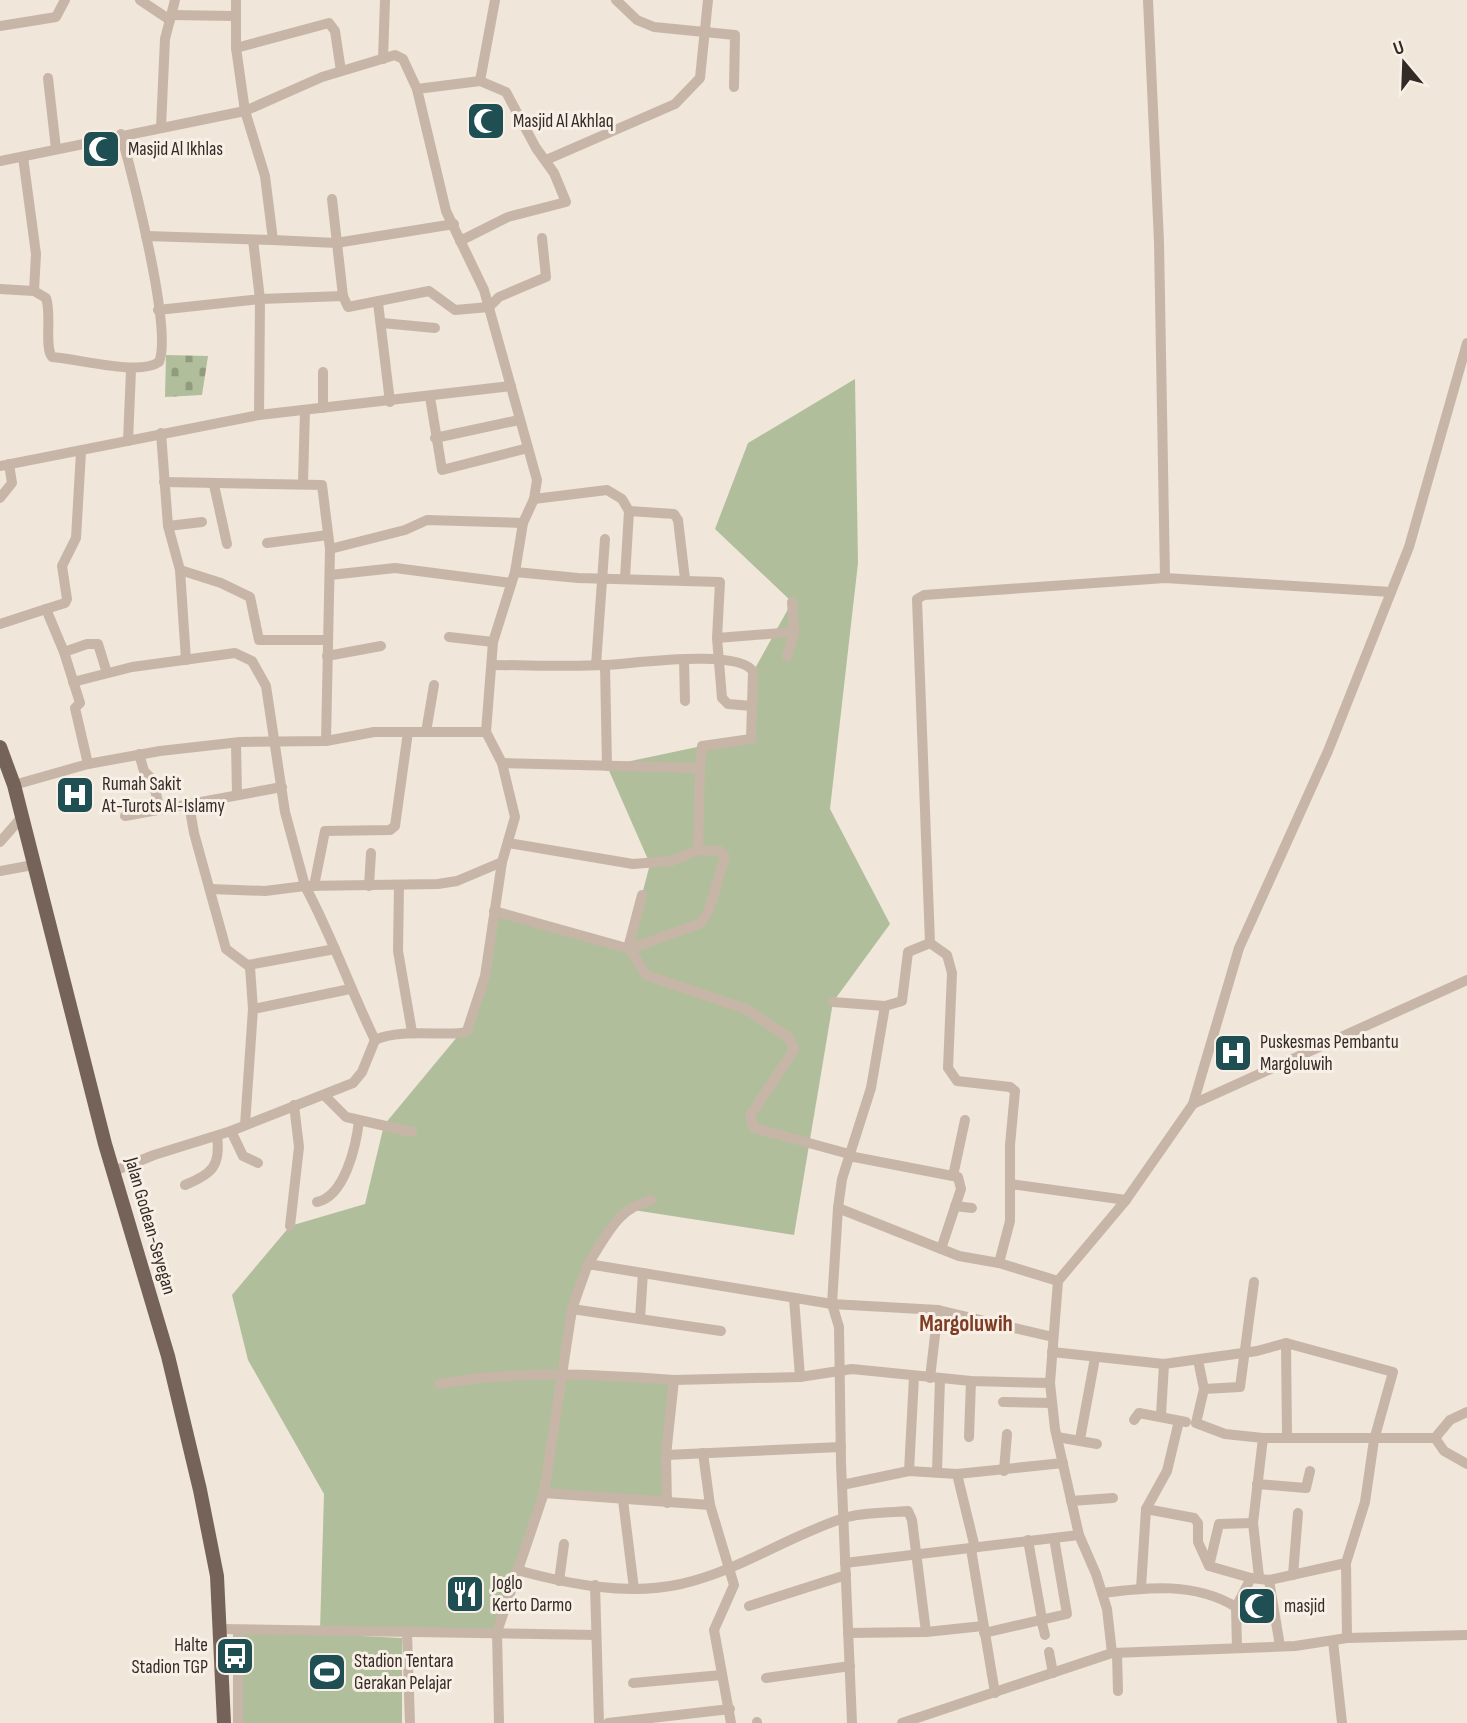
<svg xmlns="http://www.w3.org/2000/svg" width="1467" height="1723" font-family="'Sofia Sans Condensed',sans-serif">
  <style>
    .cemetery { fill: url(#cemetery-stones) }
    .park { fill: #b1be9b }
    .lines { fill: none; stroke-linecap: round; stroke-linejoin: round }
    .minor { stroke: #c7b6a7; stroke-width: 10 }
    .major { stroke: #756359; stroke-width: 14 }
    .labels { text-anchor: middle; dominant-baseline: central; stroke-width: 6; stroke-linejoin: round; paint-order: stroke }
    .poi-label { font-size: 19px; fill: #342b27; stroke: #f8f0e6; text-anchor: start }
    .street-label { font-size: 19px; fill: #342b27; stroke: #f8f0e6 }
    .quarter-label { font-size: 23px; font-weight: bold; fill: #7e3c24; stroke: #f8f0e6 }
  </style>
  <defs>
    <pattern id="cemetery-stones" width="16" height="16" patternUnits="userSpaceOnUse" patternTransform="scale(1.75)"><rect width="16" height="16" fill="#b1be9b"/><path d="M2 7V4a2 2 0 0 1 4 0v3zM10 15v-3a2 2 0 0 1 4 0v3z" fill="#919b7e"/></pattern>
  </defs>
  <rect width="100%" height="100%" fill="#f0e6da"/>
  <path class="cemetery" d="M166 355 208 356 202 395 165 397Z"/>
  <g class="park">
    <path d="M855 379 858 563 830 809 890 924 833 1002 794 1235 627 1209 588 1264 563 1372 677 1379 667 1503 544 1494 497 1632 320 1631 324 1494 248 1360 232 1295 290 1226 365 1204 384 1125 472 1019 494 911 628 948 650 864 607 766 702 746 746 742 753 672 792 602 715 529 748 443Z"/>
    <path d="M238 1630 402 1638V1723H238Z"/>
  </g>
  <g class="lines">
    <g class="minor">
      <path d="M140 0 170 20"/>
      <path d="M236 0V48L245 111 265 176 273 240 336 243 454 224"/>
      <path d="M616 0 637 20 654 27 735 35 734 87"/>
      <path d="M1148 0 1159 242 1165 578"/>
      <path d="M171 15 235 16"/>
      <path d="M0 26 56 17 65 0"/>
      <path d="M236 48 329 23 335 31 341 71"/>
      <path d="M383 59 385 0"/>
      <path d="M48 78 56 149"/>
      <path d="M161 127 165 39 175 0"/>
      <path d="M23 157 36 254 34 291"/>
      <path d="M546 160 675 104 700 78 708 0"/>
      <path d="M0 161 245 111 322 77 395 55 403 59 417 89"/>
      <path d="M332 199 343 296"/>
      <path d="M146 236 273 240"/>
      <path d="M253 240 260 299 259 415"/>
      <path d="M460 241 508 217 566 202 554 173 536 148 506 92 480 81"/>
      <path d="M0 289 34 291 46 298C52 314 44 347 52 357 79 359 139 376 159 362 173 330 132 174 121 134"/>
      <path d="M378 303 390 402"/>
      <path d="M158 310 260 299 343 296 348 307 429 291 455 310 489 307 499 297 546 277 542 238"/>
      <path d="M382 323 435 328"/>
      <path d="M430 397 442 470 528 448"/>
      <path d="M323 408V372"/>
      <path d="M161 433 168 526 180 570 186 660"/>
      <path d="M435 438 519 420"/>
      <path d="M128 441 131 370"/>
      <path d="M81 452 76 538 62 566 67 599 65 603 46 609 64 652 80 703 75 708 88 764"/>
      <path d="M0 466 259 415 511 386"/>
      <path d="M164 482 322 485 330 549 326 741"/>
      <path d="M303 483 305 410"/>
      <path d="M214 485 227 544"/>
      <path d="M0 498 12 483 9 464"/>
      <path d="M534 499 607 490 622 499 629 511 674 514 678 520 685 579"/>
      <path d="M168 526 202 522"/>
      <path d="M267 543 328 535"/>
      <path d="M330 549 405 530 427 520 523 523"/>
      <path d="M180 570 221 583 250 597 259 640H327"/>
      <path d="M515 572 578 578 720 582 717 638 722 698 728 704 752 706"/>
      <path d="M330 575 395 568 511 583"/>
      <path d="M625 578 629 511"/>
      <path d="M0 624 46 609"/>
      <path d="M449 637 493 642"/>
      <path d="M717 638 794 632"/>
      <path d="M64 652 87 644H98L107 673"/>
      <path d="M327 656 381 646"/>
      <path d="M787 656 794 632 792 602"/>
      <path d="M684 660 685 701"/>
      <path d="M492 665C530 665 568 667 606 665 631 664 741 648 753 672L751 739 702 746 700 768 502 763"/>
      <path d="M596 665 605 539"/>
      <path d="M605 665 607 766"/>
      <path d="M73 682 132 667 235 653 252 661 266 686 285 812 305 886 438 884 457 881 502 862"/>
      <path d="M426 732 434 685"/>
      <path d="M236 743 237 795"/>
      <path d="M139 754 144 771 152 779 160 809"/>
      <path d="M700 768 698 850 720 851 725 857 709 910 701 923 630 949 646 975 748 1010 789 1038 794 1050 750 1116 754 1128 849 1154"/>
      <path d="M14 785 88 764 160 751 240 742 326 741 374 732H486L493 642 515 572 523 523 534 499 537 480 484 290 446 211 417 89 480 81 495 0"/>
      <path d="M189 804 194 833 226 949 250 967 253 1009 245 1125"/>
      <path d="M125 816 282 787"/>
      <path d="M0 842 21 818"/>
      <path d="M508 843 633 864 671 861 698 850"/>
      <path d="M0 871 33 865"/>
      <path d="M399 885 398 951 412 1032"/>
      <path d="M314 886 325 831 390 830 395 826 408 732"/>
      <path d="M369 886 371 853"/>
      <path d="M210 889 265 891 305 886C332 936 350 989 375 1040"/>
      <path d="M494 911 630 949"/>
      <path d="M628 948 642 895"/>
      <path d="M248 965 335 949"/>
      <path d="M833 1002 885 1006"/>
      <path d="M253 1009 350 989"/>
      <path d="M325 1096 346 1117 412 1132"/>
      <path d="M1193 1104 1467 980"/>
      <path d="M231 1131 243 1156 258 1163"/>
      <path d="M849 1156 958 1177 961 1189 941 1249"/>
      <path d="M114 1171 154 1155 231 1131 353 1083 362 1072 375 1040C401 1027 457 1038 467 1031L485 976 502 862 515 817 502 763 486 732"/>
      <path d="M953 1176 965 1120"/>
      <path d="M1010 1184 1126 1200"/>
      <path d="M185 1185C212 1174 221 1166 217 1136"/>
      <path d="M317 1202C345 1196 356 1146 359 1121"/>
      <path d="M955 1206 972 1208"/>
      <path d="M838 1208 842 1179 871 1088 885 1006 902 1001 908 952 930 943"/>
      <path d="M290 1226 299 1147 294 1105"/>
      <path d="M999 1263 1010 1221V1145L1015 1091 1010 1087 957 1081 948 1068 952 973 947 955 930 943 917 599 924 595 1165 578 1391 592"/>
      <path d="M588 1264C607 1236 616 1209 651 1200"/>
      <path d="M794 1298 800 1377"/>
      <path d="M572 1309 721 1331"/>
      <path d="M640 1319 643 1273"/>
      <path d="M1286 1343 1287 1436"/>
      <path d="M1052 1352 1164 1364 1257 1351 1286 1343 1393 1372 1374 1440 1365 1502 1346 1563 1269 1580 1251 1578 1236 1607 1237 1647"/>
      <path d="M1198 1360 1204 1389 1196 1423 1225 1434 1263 1438H1435L1444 1451 1467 1464"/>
      <path d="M930 1378 938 1310"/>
      <path d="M439 1384C518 1370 594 1374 674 1380"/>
      <path d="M1204 1389 1240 1387 1254 1282"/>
      <path d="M1003 1402 1052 1403"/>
      <path d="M1161 1415 1164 1364"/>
      <path d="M1134 1420 1139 1413 1186 1422"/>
      <path d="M969 1437 971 1381"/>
      <path d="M1057 1437 1097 1444"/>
      <path d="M1435 1438 1450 1420 1467 1412"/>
      <path d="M1080 1439 1095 1358"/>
      <path d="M703 1453 710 1505 734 1585 714 1630 731 1723"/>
      <path d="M666 1455 841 1447"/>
      <path d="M909 1471 914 1377"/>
      <path d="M937 1471 940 1379"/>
      <path d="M1004 1471 1007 1434"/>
      <path d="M957 1474 975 1548"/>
      <path d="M1257 1484 1306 1488 1310 1471"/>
      <path d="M842 1485 909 1471 957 1474 1063 1463"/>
      <path d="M544 1493 710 1505"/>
      <path d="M623 1500 634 1589"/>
      <path d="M1071 1501 1113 1498"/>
      <path d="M667 1503 666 1455 674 1380 800 1377 852 1369 971 1381 1050 1383"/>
      <path d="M1146 1509 1194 1518 1198 1523V1542L1209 1566 1251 1578"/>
      <path d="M1028 1540 1042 1619"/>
      <path d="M971 1549 995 1693"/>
      <path d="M845 1563 1079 1535"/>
      <path d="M1346 1563 1347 1638"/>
      <path d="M1209 1566 1219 1524 1253 1523"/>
      <path d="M517 1570C568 1584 627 1596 681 1584 739 1571 788 1536 844 1518 863 1512 888 1513 908 1511L912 1520 926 1632"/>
      <path d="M1293 1575 1298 1513"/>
      <path d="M1259 1577 1253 1523 1263 1438"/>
      <path d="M1269 1580 1280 1646"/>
      <path d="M559 1581 564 1544"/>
      <path d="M595 1585 599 1723"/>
      <path d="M1141 1588 1146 1509 1167 1471 1179 1421"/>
      <path d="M1102 1593C1148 1587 1195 1582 1236 1607"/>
      <path d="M749 1606 846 1575"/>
      <path d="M1041 1619 1045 1635"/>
      <path d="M222 1629 596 1635"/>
      <path d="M238 1630V1723"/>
      <path d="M407 1633 410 1723"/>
      <path d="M848 1633 926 1632 983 1626"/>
      <path d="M984 1633 1067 1614 1054 1538"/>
      <path d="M1333 1641 1342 1723"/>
      <path d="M1049 1652 1053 1673"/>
      <path d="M1112 1653 1107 1609 1096 1574 1079 1535 1055 1429 1050 1383 1058 1281 1126 1200 1193 1104 1239 948 1328 751 1409 547 1467 343"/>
      <path d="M1117 1653 1118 1691"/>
      <path d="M766 1678 850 1666"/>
      <path d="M633 1683 722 1675"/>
      <path d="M757 1722V1723"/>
      <path d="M499 1723 497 1632 544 1493 572 1309 588 1264 832 1304 938 1310 1053 1337"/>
      <path d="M608 1723 730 1709"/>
      <path d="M852 1723 841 1463 839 1327 832 1304 838 1208 959 1256 999 1263 1058 1281"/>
      <path d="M902 1723 1112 1653 1295 1646 1347 1638 1467 1635"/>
    </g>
    <path class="major" d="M0 747 14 785 105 1144 168 1356 200 1490 217 1576 224 1723"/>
  </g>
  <defs>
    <symbol id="mosque-square" viewBox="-11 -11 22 22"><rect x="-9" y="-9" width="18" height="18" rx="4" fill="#1f4e53" stroke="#f8f0e6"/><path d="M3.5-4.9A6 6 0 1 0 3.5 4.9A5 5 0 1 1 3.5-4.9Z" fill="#fff"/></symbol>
    <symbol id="hospital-square" viewBox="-11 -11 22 22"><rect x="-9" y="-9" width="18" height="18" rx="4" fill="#1f4e53" stroke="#f8f0e6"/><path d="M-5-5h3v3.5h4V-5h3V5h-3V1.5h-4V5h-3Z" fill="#fff"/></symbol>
    <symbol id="restaurant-square" viewBox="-11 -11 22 22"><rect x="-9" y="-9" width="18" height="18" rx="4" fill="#1f4e53" stroke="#f8f0e6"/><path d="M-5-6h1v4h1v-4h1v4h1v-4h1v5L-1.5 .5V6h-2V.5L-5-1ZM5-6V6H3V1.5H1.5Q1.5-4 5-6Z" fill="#fff"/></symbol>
    <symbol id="bus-square" viewBox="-11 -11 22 22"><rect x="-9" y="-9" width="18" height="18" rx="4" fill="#1f4e53" stroke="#f8f0e6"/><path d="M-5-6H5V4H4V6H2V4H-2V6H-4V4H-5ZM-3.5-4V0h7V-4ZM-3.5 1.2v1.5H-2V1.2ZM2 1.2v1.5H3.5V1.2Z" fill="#fff"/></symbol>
    <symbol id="stadium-square" viewBox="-11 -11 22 22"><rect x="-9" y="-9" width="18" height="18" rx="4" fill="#1f4e53" stroke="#f8f0e6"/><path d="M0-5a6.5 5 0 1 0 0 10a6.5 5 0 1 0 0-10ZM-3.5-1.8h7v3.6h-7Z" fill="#fff"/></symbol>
  </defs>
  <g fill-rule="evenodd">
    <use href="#mosque-square" x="464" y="99" width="44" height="44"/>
    <use href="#mosque-square" x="79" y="127" width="44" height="44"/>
    <use href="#hospital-square" x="53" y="773" width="44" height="44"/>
    <use href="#hospital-square" x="1211" y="1031" width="44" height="44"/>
    <use href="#restaurant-square" x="443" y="1572" width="44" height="44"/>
    <use href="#mosque-square" x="1235" y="1584" width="44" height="44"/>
    <use href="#bus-square" x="213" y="1634" width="44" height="44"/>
    <use href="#stadium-square" x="305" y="1650" width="44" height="44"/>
  </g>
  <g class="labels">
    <g class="poi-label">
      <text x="513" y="121">Masjid Al Akhlaq</text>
      <text x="128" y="149">Masjid Al Ikhlas</text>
      <text x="102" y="784">Rumah Sakit<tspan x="102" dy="22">At-Turots Al-Islamy</tspan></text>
      <text x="1260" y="1042">Puskesmas Pembantu<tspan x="1260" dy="22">Margoluwih</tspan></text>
      <text x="492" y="1583">Joglo<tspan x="492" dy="22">Kerto Darmo</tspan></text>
      <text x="1284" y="1606">masjid</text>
      <text x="208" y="1645" text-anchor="end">Halte<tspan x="208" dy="22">Stadion TGP</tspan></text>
      <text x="354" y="1661">Stadion Tentara<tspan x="354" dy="22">Gerakan Pelajar</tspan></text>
    </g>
    <g class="street-label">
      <text transform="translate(150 1226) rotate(74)">Jalan Godean-Seyegan</text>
    </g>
    <g class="quarter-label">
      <text x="966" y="1324">Margoluwih</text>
    </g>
  </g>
  <g transform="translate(1404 63) rotate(341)" stroke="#f8f0e6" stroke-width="5" paint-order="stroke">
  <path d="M0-5L12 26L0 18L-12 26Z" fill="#342b27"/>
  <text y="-10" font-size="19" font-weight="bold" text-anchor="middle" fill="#342b27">U</text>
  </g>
</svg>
